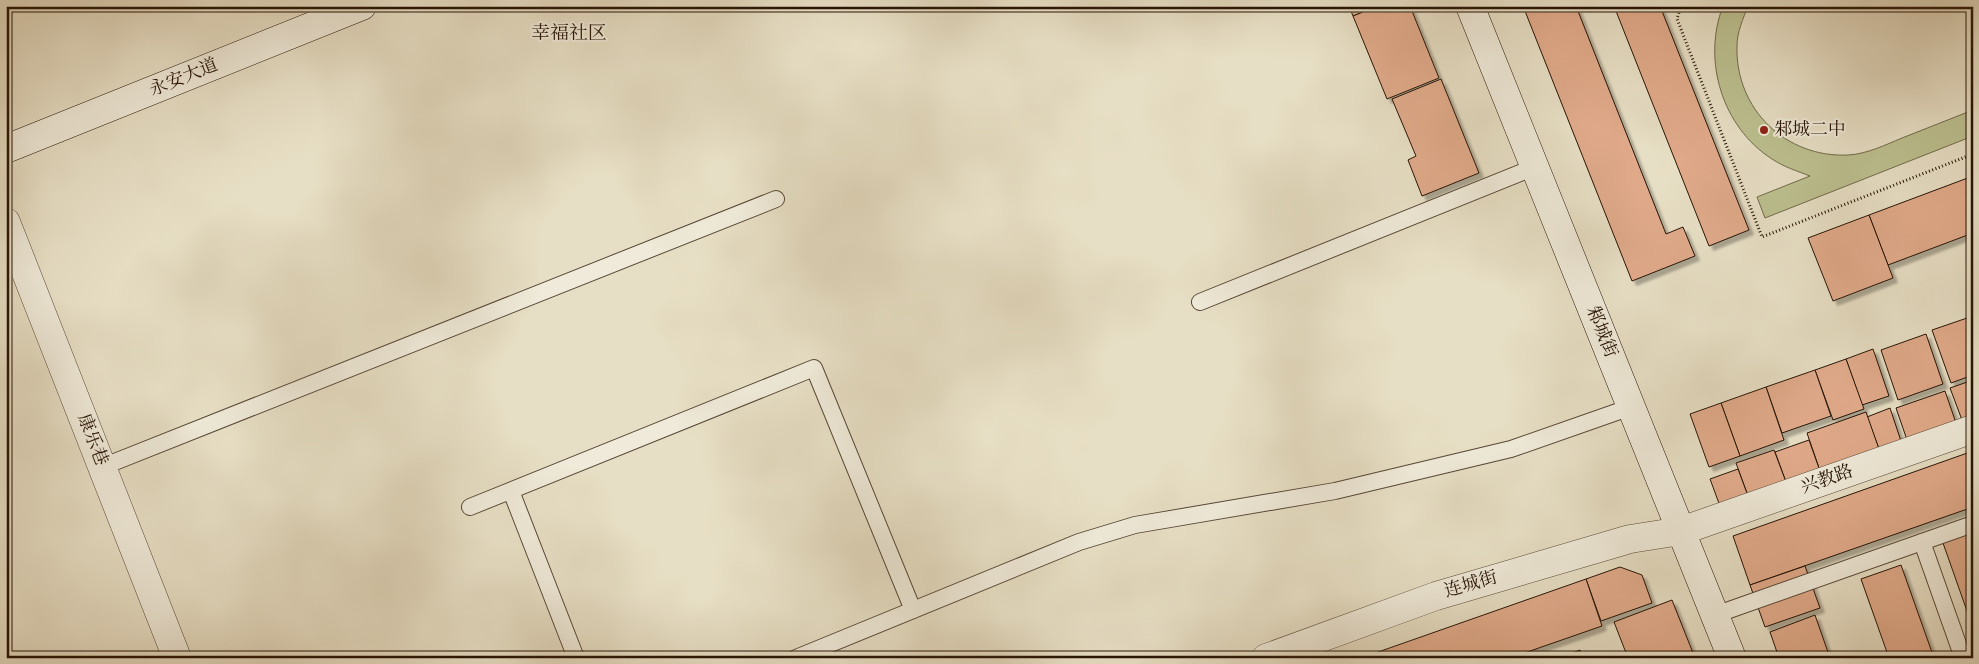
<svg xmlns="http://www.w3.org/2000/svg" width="1979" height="664" font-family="'IM FELL English','Noto Serif SC',serif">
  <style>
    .green { fill: #bcc090; stroke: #726a4b }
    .building { fill: #e0aa8a; stroke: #271406; filter: url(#shadow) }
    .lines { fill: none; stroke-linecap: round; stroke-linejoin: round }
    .lane-casing { stroke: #574736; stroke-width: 18 }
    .street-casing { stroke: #574736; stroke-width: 29 }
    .secondary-casing { stroke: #271406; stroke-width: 29 }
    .path { stroke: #271406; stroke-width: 3; stroke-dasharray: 1 2.5; stroke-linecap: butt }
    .lane { stroke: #efead9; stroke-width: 16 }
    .street { stroke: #efead9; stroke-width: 28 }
    .secondary { stroke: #efead9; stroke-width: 28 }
    .poi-dot { fill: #8f2418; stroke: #efead9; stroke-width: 2 }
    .labels { text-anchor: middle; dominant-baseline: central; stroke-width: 4; stroke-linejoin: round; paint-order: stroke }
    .street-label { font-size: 18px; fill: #271406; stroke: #efead9 }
    .poi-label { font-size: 18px; fill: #271406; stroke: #efead9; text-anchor: start }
    .neighbourhood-label { font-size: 19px; fill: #271406; stroke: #efead9 }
  </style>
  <defs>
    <filter id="shadow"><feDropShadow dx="4.5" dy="4.5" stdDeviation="1" flood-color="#0004"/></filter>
  </defs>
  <rect width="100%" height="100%" fill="#e7dfc5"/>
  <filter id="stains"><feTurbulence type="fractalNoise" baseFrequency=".004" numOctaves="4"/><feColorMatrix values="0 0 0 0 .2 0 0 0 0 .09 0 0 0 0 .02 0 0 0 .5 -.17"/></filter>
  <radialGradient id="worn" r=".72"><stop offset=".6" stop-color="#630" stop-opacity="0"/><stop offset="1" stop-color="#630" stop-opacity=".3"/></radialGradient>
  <path class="green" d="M1723 6H1748C1743 19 1737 32 1737 46 1735 109 1786 158 1848 155 1867 154 1885 145 1902 138 1926 129 1949 119 1973 110V136L1765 218 1757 197 1810 176C1797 171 1784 167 1772 159 1722 127 1702 60 1723 6Z"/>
  <g class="building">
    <path d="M1349 6H1378L1353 16Z"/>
    <path d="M1378 6H1410L1439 78 1387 99 1353 16Z"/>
    <path d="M1523 6H1576L1666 234 1683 227 1695 256 1632 281Z"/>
    <path d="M1614 6H1660L1749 230 1709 246Z"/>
    <path d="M1441 79 1479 173 1422 196 1408 160 1416 156 1392 99Z"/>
    <path d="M1973 176V233L1888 265 1869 215Z"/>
    <path d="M1869 215 1893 278 1833 301 1808 238Z"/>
    <path d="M1973 316V375L1951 383 1932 330Z"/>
    <path d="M1926 334 1943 384 1898 400 1881 350Z"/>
    <path d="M1873 349 1889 396 1862 405 1846 359Z"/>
    <path d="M1846 359 1864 409 1833 420 1815 370Z"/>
    <path d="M1815 370 1831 416 1782 433 1766 387Z"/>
    <path d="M1973 380V416L1962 420 1950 388Z"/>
    <path d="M1766 387 1784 440 1740 456 1721 403Z"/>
    <path d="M1945 391 1956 423 1907 440 1896 408Z"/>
    <path d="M1721 403 1740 456 1709 467 1690 414Z"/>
    <path d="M1890 408 1901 441 1879 449 1867 417Z"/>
    <path d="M1866 412 1879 449 1820 471 1807 433Z"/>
    <path d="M1809 440 1820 471 1786 482 1775 452Z"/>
    <path d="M1774 450 1786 482 1748 496 1736 463Z"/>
    <path d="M1973 451V507L1750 585 1733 536Z"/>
    <path d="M1738 469 1748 496 1720 506 1710 479Z"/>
    <path d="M1973 532V628L1943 543Z"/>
    <path d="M1901 565 1934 658H1889L1861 579Z"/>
    <path d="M1805 566 1820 608 1765 627 1750 585Z"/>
    <path d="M1620 567 1642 575 1652 603 1601 621 1586 579Z"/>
    <path d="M1586 579 1602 626 1510 658H1361Z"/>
    <path d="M1672 600 1695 658H1628L1614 622Z"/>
    <path d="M1815 615 1830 658H1779L1770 632Z"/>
    <path d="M1580 650 1583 658H1558Z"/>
  </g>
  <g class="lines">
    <defs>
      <g id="lane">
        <path d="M1200 302 1535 167"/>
        <path d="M102 467 776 199"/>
        <path d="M511 491 576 658"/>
        <path d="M470 507 814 368 913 610"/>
        <path d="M1922 542 1963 658"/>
        <path d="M1715 615 1973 524"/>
        <path d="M796 658 1079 542 1135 525 1335 491 1511 449 1631 407"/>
      </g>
      <g id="street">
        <path d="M6 222 177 658"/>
        <path d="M1266 658 1436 596 1630 539 1681 531 1973 429"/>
      </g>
      <g id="secondary">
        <path d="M1470 6 1732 658"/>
        <path d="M6 149 362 6"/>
      </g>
    </defs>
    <use href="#lane" class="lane-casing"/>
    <use href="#street" class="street-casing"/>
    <use href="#secondary" class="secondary-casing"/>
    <path class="path" d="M1681 6 1677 19 1762 237 1973 154"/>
    <use href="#lane" class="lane"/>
    <use href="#street" class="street"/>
    <use href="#secondary" class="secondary"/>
  </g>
  <circle class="poi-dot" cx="1764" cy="130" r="5"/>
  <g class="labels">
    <g class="street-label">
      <text transform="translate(184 78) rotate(-22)">永安大道</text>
      <text transform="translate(1601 332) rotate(68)">邾城街</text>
      <text transform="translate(92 440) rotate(69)">康乐巷</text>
      <text transform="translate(1827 480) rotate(-19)">兴教路</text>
      <text transform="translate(1471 585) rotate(-16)">连城街</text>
    </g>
    <g class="poi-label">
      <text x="1774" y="130">邾城二中</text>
    </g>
    <g class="neighbourhood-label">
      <text x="569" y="34">幸福社区</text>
    </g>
  </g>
  <rect width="1979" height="664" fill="none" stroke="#e7dfc5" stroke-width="25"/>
  <rect x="8" y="8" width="1964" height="649" fill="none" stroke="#271406" stroke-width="2.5"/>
  <rect x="12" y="12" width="1954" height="639" fill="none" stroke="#271406"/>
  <rect width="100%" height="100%" filter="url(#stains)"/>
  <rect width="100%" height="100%" fill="url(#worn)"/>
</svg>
